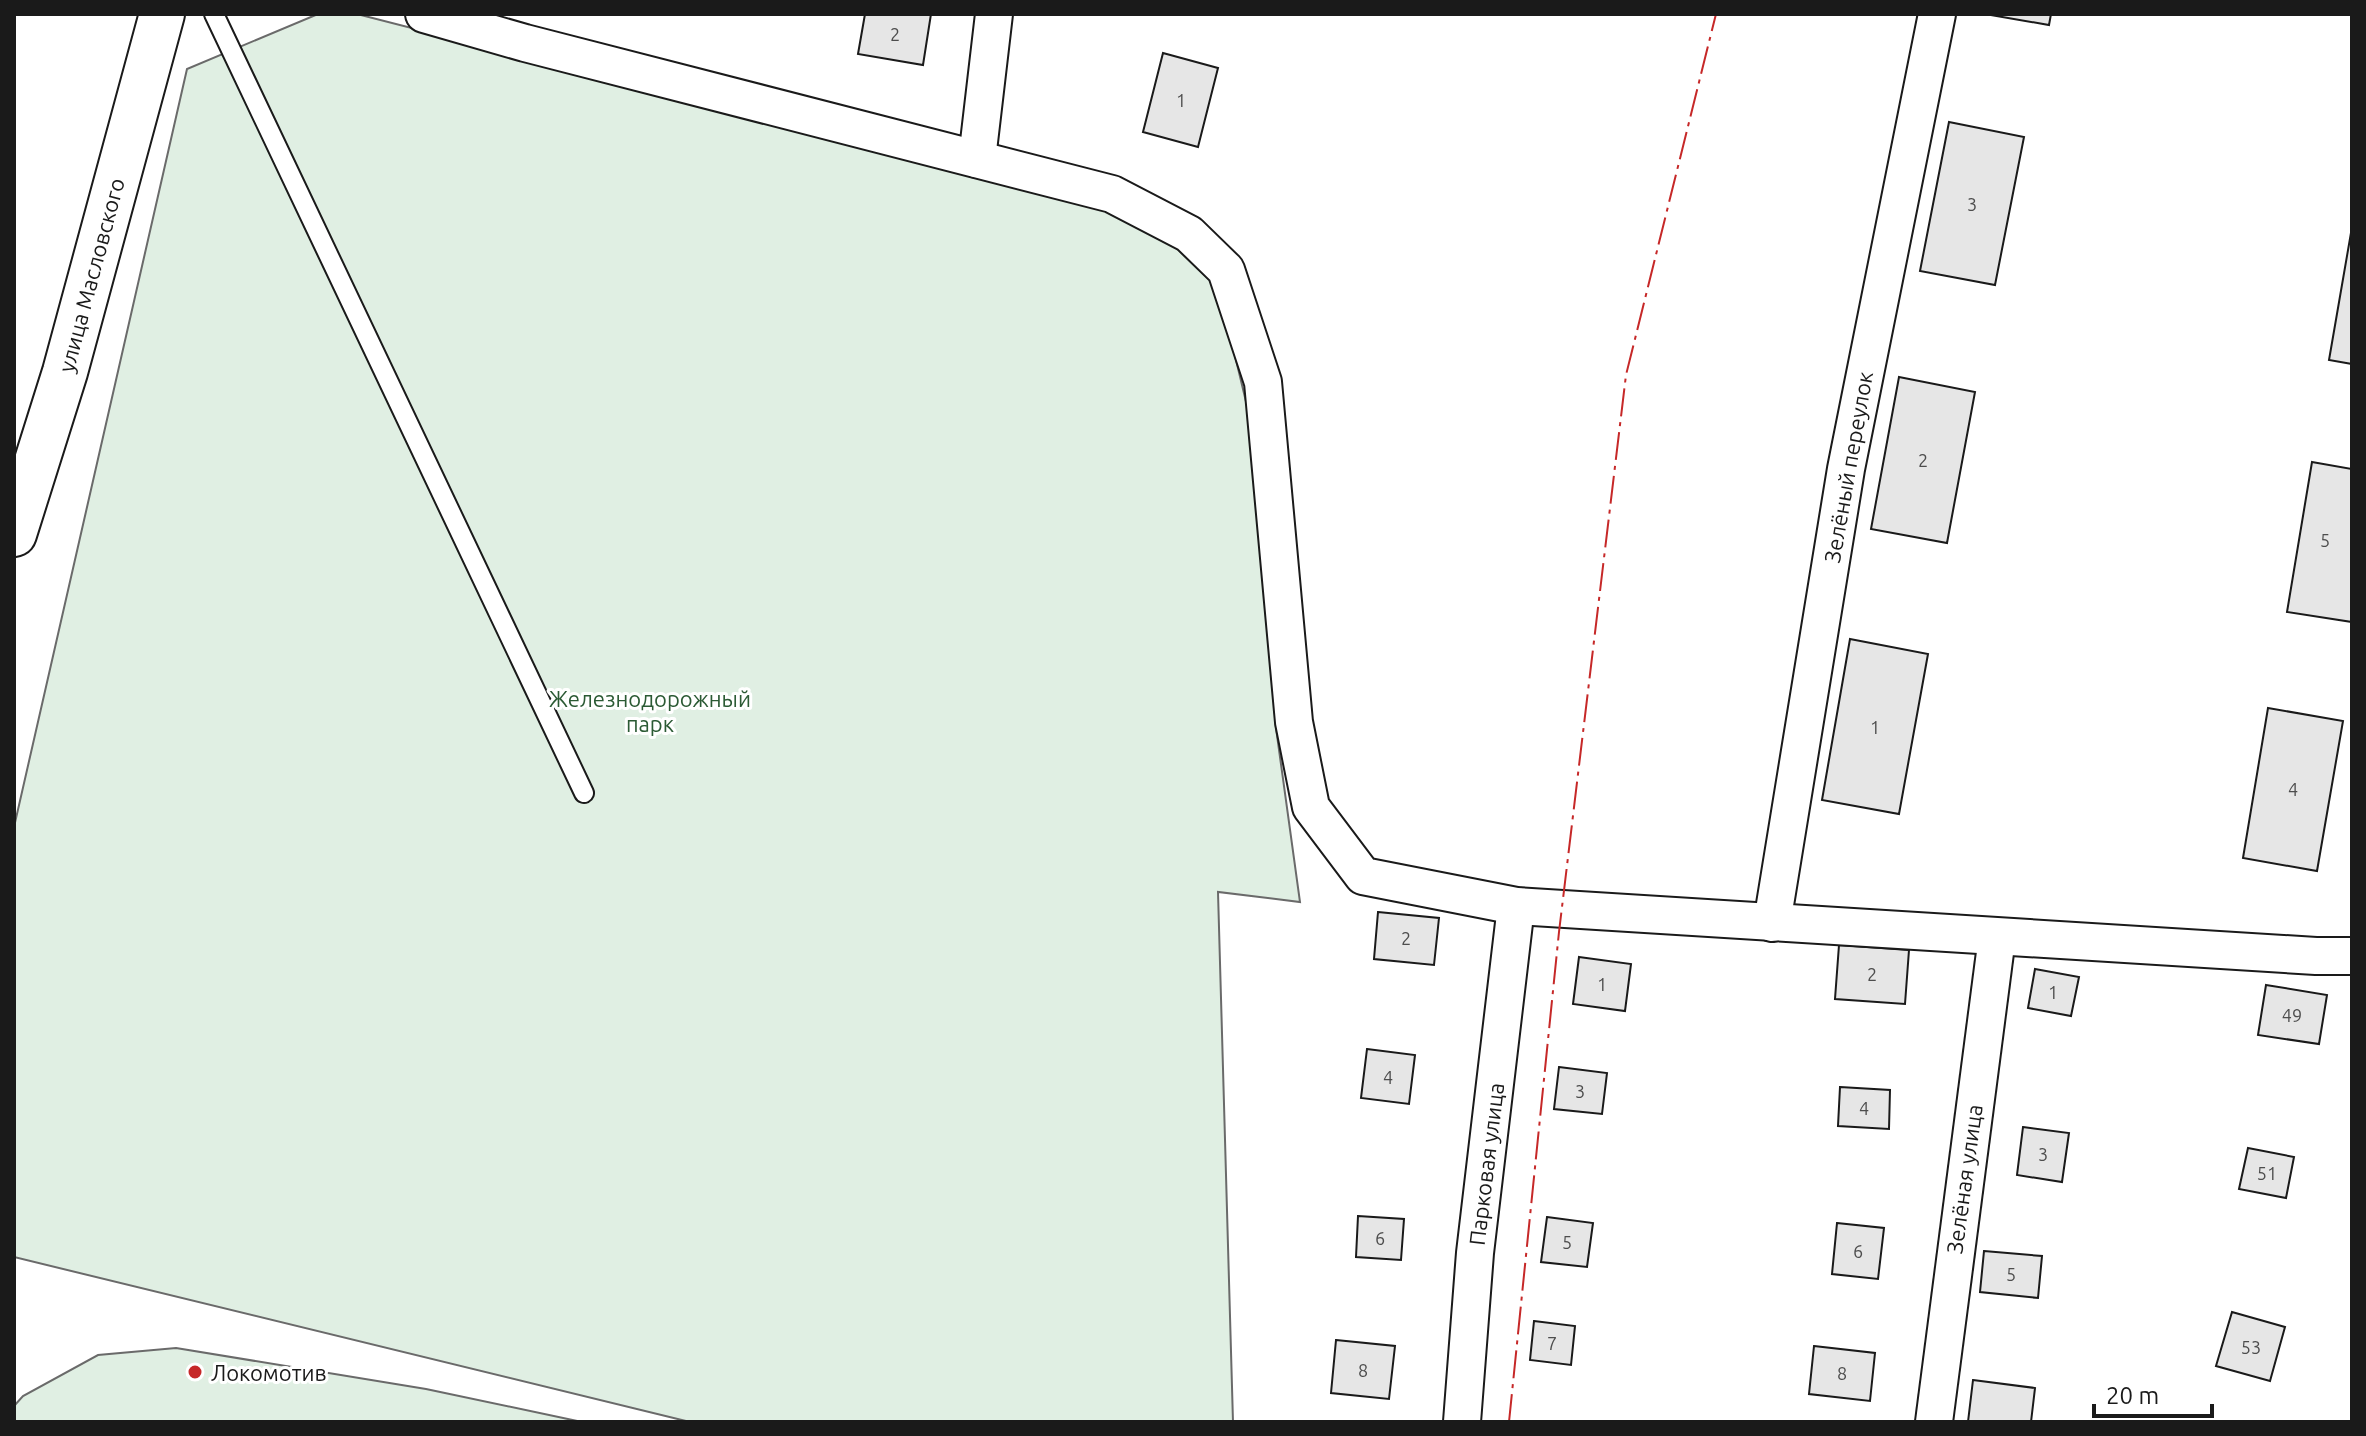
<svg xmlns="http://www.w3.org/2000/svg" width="2366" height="1436" font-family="Ubuntu,sans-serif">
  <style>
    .green { fill: #e0efe3; stroke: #6a6a6a; stroke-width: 2 }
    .building { fill: #e6e6e6; stroke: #1a1a1a; stroke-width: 2 }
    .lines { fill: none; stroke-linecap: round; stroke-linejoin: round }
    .lane-casing { stroke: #1a1a1a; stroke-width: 22 }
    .street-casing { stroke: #1a1a1a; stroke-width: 40 }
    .secondary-casing { stroke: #1a1a1a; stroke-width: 48 }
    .lane { stroke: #fff; stroke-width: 18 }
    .street { stroke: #fff; stroke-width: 36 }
    .secondary { stroke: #fff; stroke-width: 44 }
    .power { stroke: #c62828; stroke-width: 2; stroke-dasharray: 28 6 4 6; stroke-linecap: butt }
    .poi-dot { fill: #c62828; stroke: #fff; stroke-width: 3 }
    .labels { text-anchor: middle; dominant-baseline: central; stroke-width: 6; stroke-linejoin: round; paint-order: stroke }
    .number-label { font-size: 18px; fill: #4d4d4d }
    .street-label { font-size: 22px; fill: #1a1a1a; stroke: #fff }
    .park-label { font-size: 22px; fill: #2b5a34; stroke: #fff }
    .poi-label { font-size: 22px; fill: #1a1a1a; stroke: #fff; text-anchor: start }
  </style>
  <rect width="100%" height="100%" fill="#fff"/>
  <g class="green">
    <path d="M318 14H357L1103 205 1167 239 1219 289 1254 435 1276 728 1300 902 1218 892 1233 1422H690L14 1257V827L187 69Z"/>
    <path d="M176 1348 426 1389 582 1422H14V1406L23 1396 98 1355Z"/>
  </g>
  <g class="building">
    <path d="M865 14H931L923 65 858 54Z"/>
    <path d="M1985 14H2051L2049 25Z"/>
    <path d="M1163 53 1218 68 1198 147 1143 132Z"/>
    <path d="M1949 122 2024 137 1995 285 1920 271Z"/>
    <path d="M2352 227V364L2329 360Z"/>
    <path d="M1899 377 1975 392 1947 543 1871 529Z"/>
    <path d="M2312 462 2352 469V622L2287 612Z"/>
    <path d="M1850 639 1928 654 1899 814 1822 800Z"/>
    <path d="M2268 708 2343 721 2317 871 2243 858Z"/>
    <path d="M1378 912 1439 918 1434 965 1374 959Z"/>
    <path d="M1839 945 1909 950 1905 1004 1835 999Z"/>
    <path d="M1579 957 1631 964 1625 1011 1573 1004Z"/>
    <path d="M2035 969 2079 977 2071 1016 2028 1008Z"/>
    <path d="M2266 985 2327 995 2319 1044 2258 1035Z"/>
    <path d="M1367 1049 1415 1055 1409 1104 1361 1098Z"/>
    <path d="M1559 1067 1607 1073 1602 1114 1554 1109Z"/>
    <path d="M1840 1087 1890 1090 1889 1129 1838 1126Z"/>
    <path d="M2023 1127 2069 1133 2062 1182 2017 1175Z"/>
    <path d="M2248 1148 2294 1157 2286 1198 2239 1189Z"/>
    <path d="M1358 1216 1404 1219 1401 1260 1356 1257Z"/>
    <path d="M1547 1217 1593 1223 1587 1267 1541 1262Z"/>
    <path d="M1837 1223 1884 1228 1878 1279 1832 1274Z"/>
    <path d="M1984 1251 2042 1256 2038 1298 1980 1292Z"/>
    <path d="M2232 1312 2285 1327 2270 1381 2216 1366Z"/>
    <path d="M1534 1321 1575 1326 1571 1365 1530 1360Z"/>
    <path d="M1336 1340 1395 1346 1389 1399 1331 1393Z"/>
    <path d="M1814 1346 1875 1353 1870 1401 1809 1394Z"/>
    <path d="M1973 1380 2035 1388 2031 1422H1968Z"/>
  </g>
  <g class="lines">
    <defs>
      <path id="lane" d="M214 14 584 793"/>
      <g id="street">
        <path d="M424 14 525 43 1112 194 1189 234 1226 270 1263 382 1294 722 1311 807 1363 876 1516 906 2316 956H2352"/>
        <path d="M977 159 994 14"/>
        <path d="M1772 923 1846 469 1937 14"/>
        <path d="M1462 1422 1475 1253 1516 906"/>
        <path d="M1934 1422 1997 937"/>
      </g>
      <path id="secondary" d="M14 534 65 372 162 14"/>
    </defs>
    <use href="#lane" class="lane-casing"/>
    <use href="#street" class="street-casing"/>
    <use href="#secondary" class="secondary-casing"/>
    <use href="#lane" class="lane"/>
    <use href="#street" class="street"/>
    <use href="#secondary" class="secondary"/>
    <path class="power" d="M1509 1422 1559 932 1626 375 1716 14"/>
  </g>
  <circle class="poi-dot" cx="195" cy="1372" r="8"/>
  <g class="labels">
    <g class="number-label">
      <text x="895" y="34">2</text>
      <text x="1181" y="100">1</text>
      <text x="1972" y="204">3</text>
      <text x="1923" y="460">2</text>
      <text x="2325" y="540">5</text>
      <text x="1875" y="727">1</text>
      <text x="2293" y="789">4</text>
      <text x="1406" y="938">2</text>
      <text x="1872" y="974">2</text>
      <text x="1602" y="984">1</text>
      <text x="2053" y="992">1</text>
      <text x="2292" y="1015">49</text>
      <text x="1388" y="1077">4</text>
      <text x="1580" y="1091">3</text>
      <text x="1864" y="1108">4</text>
      <text x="2043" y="1154">3</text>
      <text x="2267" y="1173">51</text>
      <text x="1380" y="1238">6</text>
      <text x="1567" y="1242">5</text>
      <text x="1858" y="1251">6</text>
      <text x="2011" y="1274">5</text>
      <text x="1552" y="1343">7</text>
      <text x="2251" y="1347">53</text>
      <text x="1363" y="1370">8</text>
      <text x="1842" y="1373">8</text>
    </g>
    <g class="street-label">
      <text transform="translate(91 275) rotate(-75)">улица Масловского</text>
      <text transform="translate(1848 467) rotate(-80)">Зелёный переулок</text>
      <text transform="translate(1486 1164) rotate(-83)">Парковая улица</text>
      <text transform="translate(1964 1179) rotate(-82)">Зелёная улица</text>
    </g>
    <g class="park-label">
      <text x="650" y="698">Железнодорожный<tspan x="650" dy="25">парк</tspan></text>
    </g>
    <g class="poi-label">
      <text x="211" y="1372">Локомотив</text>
    </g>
  </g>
  <rect width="2366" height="1436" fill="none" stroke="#1a1a1a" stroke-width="32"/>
  <path d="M2094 1404v12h118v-12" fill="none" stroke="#1a1a1a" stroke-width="4"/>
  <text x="2106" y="1404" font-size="24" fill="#1a1a1a" stroke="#ffffff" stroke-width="6" paint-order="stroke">20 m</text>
</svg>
